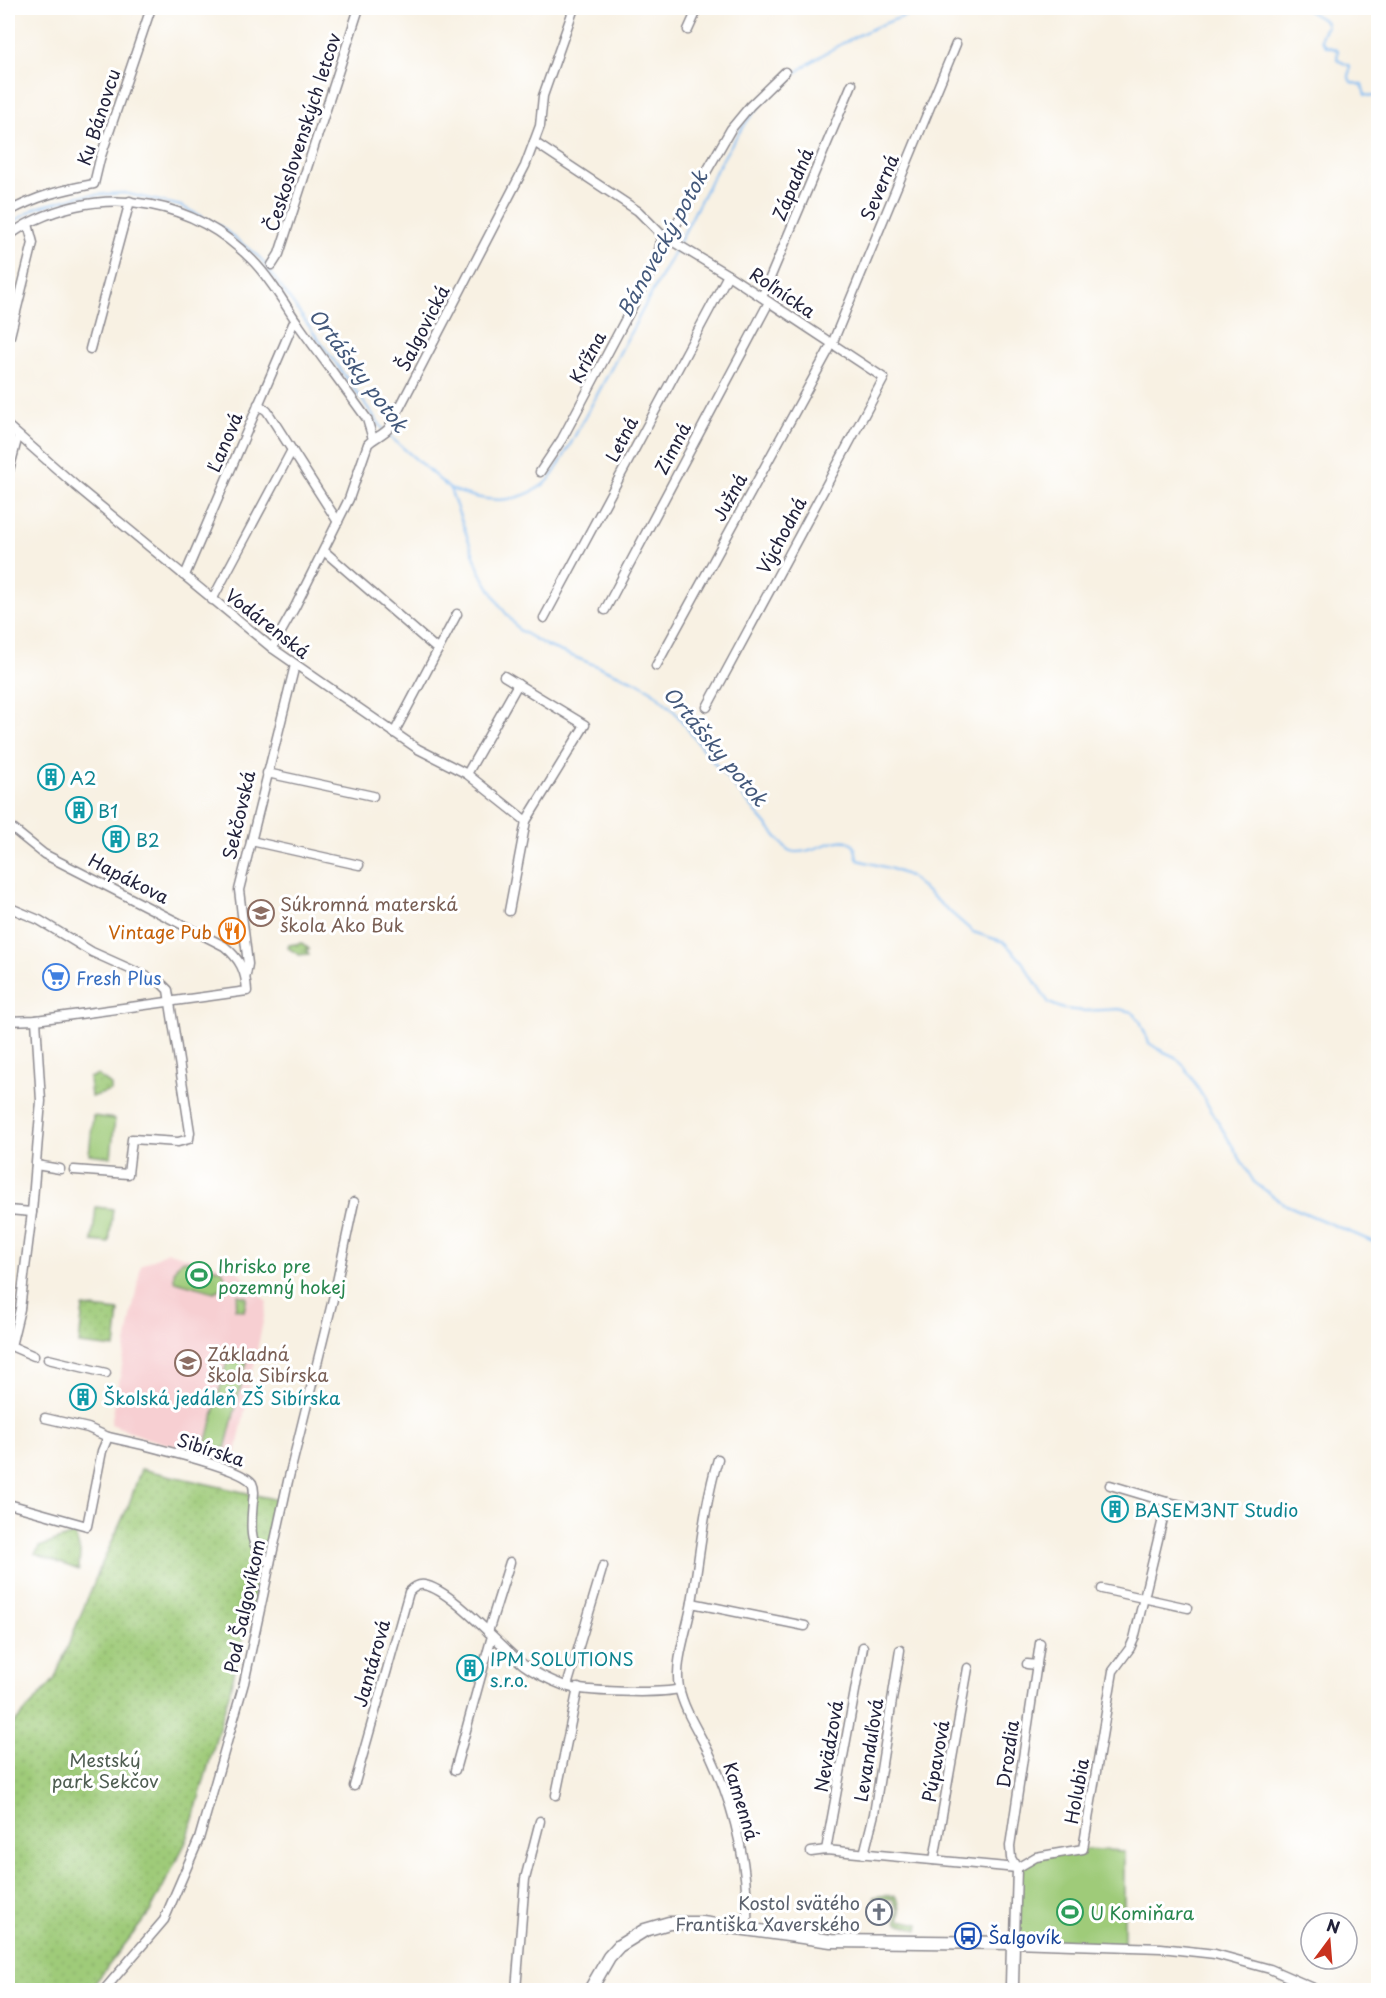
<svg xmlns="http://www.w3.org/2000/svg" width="1386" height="1998" font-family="'Playpen Sans',sans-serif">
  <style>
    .built { fill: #f7cfd2 }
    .green { fill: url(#green-dots); stroke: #60765a; stroke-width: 1.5 }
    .pitch { fill: #9fcb79; stroke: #60765a; stroke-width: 1.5 }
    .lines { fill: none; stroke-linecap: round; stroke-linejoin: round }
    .stream { stroke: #81bbf2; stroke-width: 2 }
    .street-casing { stroke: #8d8a8f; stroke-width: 11 }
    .secondary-casing { stroke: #8d8a8f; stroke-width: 15 }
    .street { stroke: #fff; stroke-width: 8 }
    .secondary { stroke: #fff; stroke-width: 12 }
    .labels { text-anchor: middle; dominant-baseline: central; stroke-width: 6; stroke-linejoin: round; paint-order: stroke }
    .street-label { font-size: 18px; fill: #22223b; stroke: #fff }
    .culture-label { font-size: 18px; fill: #0d838f; stroke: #fff; text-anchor: start }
    .education-label { font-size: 18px; fill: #785e54; stroke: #fff; text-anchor: start }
    .food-label { font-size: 18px; fill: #c56008; stroke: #fff; text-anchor: end }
    .shop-label { font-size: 18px; fill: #366cbe; stroke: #fff; text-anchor: start }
    .leisure-label { font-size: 18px; fill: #27864d; stroke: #fff; text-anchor: start }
    .park-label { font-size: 18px; fill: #4e5d51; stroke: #fff }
    .worship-label { font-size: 18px; fill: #5b616d; stroke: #fff; text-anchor: end }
    .transit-label { font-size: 18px; fill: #164399; stroke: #fff; text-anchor: start }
    .water-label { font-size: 20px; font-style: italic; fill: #43587b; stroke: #fff }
  </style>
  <defs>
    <pattern id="green-dots" width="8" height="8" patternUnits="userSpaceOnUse" patternTransform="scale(1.5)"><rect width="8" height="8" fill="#9fcb79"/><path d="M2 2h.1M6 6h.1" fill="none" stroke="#89ae6a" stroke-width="1.8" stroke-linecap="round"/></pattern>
  </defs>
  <rect width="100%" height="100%" fill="#fff"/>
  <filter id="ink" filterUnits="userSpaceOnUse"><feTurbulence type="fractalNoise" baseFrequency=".0167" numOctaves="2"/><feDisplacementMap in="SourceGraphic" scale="12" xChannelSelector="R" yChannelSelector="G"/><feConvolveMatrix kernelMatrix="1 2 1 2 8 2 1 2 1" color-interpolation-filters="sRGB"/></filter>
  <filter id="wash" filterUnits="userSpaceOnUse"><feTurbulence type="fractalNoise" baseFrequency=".008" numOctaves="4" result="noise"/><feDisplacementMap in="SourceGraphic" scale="24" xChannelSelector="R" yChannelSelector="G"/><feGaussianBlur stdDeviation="1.35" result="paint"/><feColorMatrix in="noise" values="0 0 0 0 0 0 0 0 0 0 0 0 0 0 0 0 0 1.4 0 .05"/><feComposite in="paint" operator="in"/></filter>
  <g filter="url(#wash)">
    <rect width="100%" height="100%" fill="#f8f1e3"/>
    <path class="built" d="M168 1252 237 1270 267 1302 234 1463 146 1438 111 1424 141 1265Z"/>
    <g class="green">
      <path d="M302 943 309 949 306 950 309 954 299 955 288 948 289 945Z"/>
      <path d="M97 1075 111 1085V1091L91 1097 89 1078Z"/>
      <path d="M238 1295 247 1297 244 1311 235 1309Z"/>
      <path d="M83 1307 119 1311 115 1348 79 1344Z"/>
      <path d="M141 1469 278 1500 230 1690 187 1840 150 1912 95 1983 86 1990H8V1730L54 1680 100 1568 129 1504Z"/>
      <path d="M75 1534 80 1552 79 1570 35 1554 39 1547Z"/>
      <path d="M886 1895 895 1896C901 1903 900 1911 900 1920L919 1924 918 1930 899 1923 897 1921 898 1910 893 1899H874V1897Z"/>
    </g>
    <g class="pitch">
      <path d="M93 1116 115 1119 111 1157 89 1154Z"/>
      <path d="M96 1207 113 1209 109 1243 92 1241Z"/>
      <path d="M185 1260 222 1270 225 1277 222 1288 214 1292 175 1281C172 1273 176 1262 185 1260Z"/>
      <path d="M228 1357 247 1362 225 1449 206 1445Z"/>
      <path d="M1083 1849 1124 1851V1947L1013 1943 1017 1868 1036 1857Z"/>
    </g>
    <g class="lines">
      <g class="stream">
        <path d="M1303 8 1325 21 1327 26 1322 34 1321 40 1326 46 1338 50 1337 60 1350 66 1349 78 1351 82 1362 85 1365 95 1378 97"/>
        <path d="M8 225 36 208 79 196 124 193 181 206 221 227 260 258 383 429"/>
        <path d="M679 243C701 200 722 154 751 116 792 64 869 24 932 8"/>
        <path d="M386 433 450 489 480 572 501 607 519 630 547 646 637 682 651 690 674 711 701 747 787 849C805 862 842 828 854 846 856 850 856 856 858 860L892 869 909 876 973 932 1004 942 1021 960 1049 1003 1064 1009 1084 1011 1119 1009 1132 1012 1140 1021 1149 1043 1158 1049 1175 1057 1185 1067 1254 1182 1284 1204 1378 1244"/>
        <path d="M451 489C485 503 516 506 547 482 553 476 558 466 563 458L676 248"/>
      </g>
    </g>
  </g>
  <g filter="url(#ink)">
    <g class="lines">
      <defs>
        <g id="street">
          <path d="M688 30 698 8"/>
          <path d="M534 142 638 211 662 235 657 260 562 439 540 472"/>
          <path d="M8 212C37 196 61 190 94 184L100 159 151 8"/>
          <path d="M662 235 728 275 884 378 707 707"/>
          <path d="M8 236C16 231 25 224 35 220 111 185 194 201 252 260 271 279 285 305 300 327 322 358 345 388 367 419L373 439"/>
          <path d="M665 237 677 223 731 129 750 106 785 72"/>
          <path d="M272 265 279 254 359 8"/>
          <path d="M762 297 852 84"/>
          <path d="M10 336 33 243 28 224"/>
          <path d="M90 349 130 201"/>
          <path d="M258 404 267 411 338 522"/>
          <path d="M8 426 76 486 272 648 418 749 467 774 526 821"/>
          <path d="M8 474 18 436"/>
          <path d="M324 551 438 650"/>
          <path d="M183 575 186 573 293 324 296 321"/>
          <path d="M212 600 292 450"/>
          <path d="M605 610 769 302"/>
          <path d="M544 618 728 275"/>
          <path d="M272 648 295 607 349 499 368 444C375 437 383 435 389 428L525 166 540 126 543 96 574 8"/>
          <path d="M656 666 832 344 956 44"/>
          <path d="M504 676 585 725 526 821 509 911"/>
          <path d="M394 733 457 614"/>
          <path d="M267 773 373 796"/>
          <path d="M467 774 518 684"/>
          <path d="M8 825 44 854 224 946C240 959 246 971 247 991L36 1020 8 1021"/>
          <path d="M251 841 359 865"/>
          <path d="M8 907 39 920 92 952 161 983 168 990 190 1132 189 1139 178 1142 132 1139 128 1174 74 1170"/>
          <path d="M246 975 248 964 239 890 295 665"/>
          <path d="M36 1165 60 1169"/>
          <path d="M8 1210 32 1212"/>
          <path d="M34 1356 11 1346 20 1309 32 1212 41 1101 36 1020"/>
          <path d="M48 1359 106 1373"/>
          <path d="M45 1418 88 1428 108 1437"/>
          <path d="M718 1459C704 1505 700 1555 692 1602 688 1627 674 1663 679 1687 684 1712 701 1735 711 1757 736 1811 749 1871 747 1930"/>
          <path d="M1167 1502 1202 1509"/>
          <path d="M12 1505 87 1526 102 1451 108 1437C132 1442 242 1467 252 1483 255 1489 254 1495 253 1501 251 1526 247 1547 270 1563"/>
          <path d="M1102 1589 1188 1608"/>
          <path d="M692 1603 805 1626"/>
          <path d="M488 1632 510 1562"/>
          <path d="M1027 1664 1037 1665"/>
          <path d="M567 1686 603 1566"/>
          <path d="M455 1770 492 1636"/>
          <path d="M354 1786 409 1592C413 1588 418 1584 424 1585 451 1589 500 1646 524 1665 535 1673 552 1681 565 1686 582 1692 661 1694 679 1689"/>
          <path d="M556 1795 578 1688"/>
          <path d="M826 1850 863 1647"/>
          <path d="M811 1852 826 1850 1017 1868"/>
          <path d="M864 1854 874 1814 900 1650"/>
          <path d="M934 1860 968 1668"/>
          <path d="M1017 1868 1036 1857 1083 1849 1113 1671 1130 1648 1134 1639 1167 1502 1110 1485"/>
          <path d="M1017 1868 1015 1938 1013 1943 1161 1948 1215 1954 1270 1969 1318 1990"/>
          <path d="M1017 1868 1011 1858 1010 1846 1040 1643"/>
          <path d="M104 1990 164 1920 199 1839 244 1683 288 1481 335 1291 354 1202"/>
          <path d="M516 1990 525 1879 540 1821"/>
        </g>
        <path id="secondary" d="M590 1990 609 1957 619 1946 645 1930 669 1923H702L831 1941 1013 1943 1012 1985 1010 1990"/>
      </defs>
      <use href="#street" class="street-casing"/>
      <use href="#secondary" class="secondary-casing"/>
      <use href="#street" class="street"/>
      <use href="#secondary" class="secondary"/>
    </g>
  </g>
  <defs>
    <symbol id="building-ring" viewBox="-11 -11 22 22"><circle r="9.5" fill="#fff" stroke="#0f9aa8" stroke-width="1.5"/><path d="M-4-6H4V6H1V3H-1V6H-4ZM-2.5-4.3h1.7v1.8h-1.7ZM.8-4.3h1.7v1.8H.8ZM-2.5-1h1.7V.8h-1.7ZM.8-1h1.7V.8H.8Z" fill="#0f9aa8"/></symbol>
    <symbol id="school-ring" viewBox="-11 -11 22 22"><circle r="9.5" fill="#fff" stroke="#8d6e63" stroke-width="1.5"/><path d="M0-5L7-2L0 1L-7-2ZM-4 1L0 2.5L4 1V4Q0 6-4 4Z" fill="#8d6e63"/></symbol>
    <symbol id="restaurant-ring" viewBox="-11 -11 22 22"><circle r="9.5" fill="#fff" stroke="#e8710a" stroke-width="1.5"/><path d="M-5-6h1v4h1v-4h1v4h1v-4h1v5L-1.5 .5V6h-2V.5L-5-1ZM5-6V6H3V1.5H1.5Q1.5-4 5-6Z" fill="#e8710a"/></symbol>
    <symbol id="supermarket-ring" viewBox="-11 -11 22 22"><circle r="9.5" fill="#fff" stroke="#3f7fe0" stroke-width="1.5"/><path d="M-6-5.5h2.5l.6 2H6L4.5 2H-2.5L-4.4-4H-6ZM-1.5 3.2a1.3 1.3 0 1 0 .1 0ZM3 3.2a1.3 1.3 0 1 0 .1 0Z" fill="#3f7fe0"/></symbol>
    <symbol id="stadium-ring" viewBox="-11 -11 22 22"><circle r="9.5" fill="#fff" stroke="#2e9e5b" stroke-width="1.5"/><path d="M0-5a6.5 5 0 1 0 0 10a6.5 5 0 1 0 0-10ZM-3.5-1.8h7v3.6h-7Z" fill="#2e9e5b"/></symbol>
    <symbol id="church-ring" viewBox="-11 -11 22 22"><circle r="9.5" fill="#fff" stroke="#6b7280" stroke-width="1.5"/><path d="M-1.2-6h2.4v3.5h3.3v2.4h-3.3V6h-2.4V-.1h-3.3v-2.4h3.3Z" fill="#6b7280"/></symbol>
    <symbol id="bus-ring" viewBox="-11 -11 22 22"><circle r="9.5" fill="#fff" stroke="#1a4fb4" stroke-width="1.5"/><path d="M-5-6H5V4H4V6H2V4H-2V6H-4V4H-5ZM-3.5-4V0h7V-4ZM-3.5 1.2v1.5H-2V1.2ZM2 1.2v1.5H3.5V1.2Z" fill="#1a4fb4"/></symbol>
  </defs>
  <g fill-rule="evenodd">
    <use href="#building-ring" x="36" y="762" width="30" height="30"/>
    <use href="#building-ring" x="64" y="795" width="30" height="30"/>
    <use href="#building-ring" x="101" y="824" width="30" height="30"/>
    <use href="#school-ring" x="246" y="898" width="30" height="30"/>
    <use href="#restaurant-ring" x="217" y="916" width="30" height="30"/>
    <use href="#supermarket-ring" x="41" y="962" width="30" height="30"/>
    <use href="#stadium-ring" x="184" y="1260" width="30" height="30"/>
    <use href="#school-ring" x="173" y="1348" width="30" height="30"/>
    <use href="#building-ring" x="68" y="1382" width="30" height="30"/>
    <use href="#building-ring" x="1100" y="1494" width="30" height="30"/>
    <use href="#building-ring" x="455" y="1653" width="30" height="30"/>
    <use href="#church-ring" x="864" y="1897" width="30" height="30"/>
    <use href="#stadium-ring" x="1055" y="1897" width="30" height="30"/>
    <use href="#bus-ring" x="953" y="1921" width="30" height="30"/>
  </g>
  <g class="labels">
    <g class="street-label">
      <text transform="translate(98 117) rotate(-72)">Ku Bánovcu</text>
      <text transform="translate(302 132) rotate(-72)">Československých letcov</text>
      <text transform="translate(792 184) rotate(-67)">Západná</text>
      <text transform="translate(879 187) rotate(-67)">Severná</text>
      <text transform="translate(783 292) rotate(34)">Roľnícka</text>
      <text transform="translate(422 328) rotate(-63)">Šalgovická</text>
      <text transform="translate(587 357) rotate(-62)">Krížna</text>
      <text transform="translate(621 439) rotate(-62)">Letná</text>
      <text transform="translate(224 442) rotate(-67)">Ľanová</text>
      <text transform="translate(672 448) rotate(-62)">Zimná</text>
      <text transform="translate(729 497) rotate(-61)">Južná</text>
      <text transform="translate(781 535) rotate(-62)">Východná</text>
      <text transform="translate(268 623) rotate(38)">Vodárenská</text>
      <text transform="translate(238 815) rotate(-77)">Sekčovská</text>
      <text transform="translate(129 878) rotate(27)">Hapákova</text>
      <text transform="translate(211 1449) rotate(18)">Sibírska</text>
      <text transform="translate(244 1606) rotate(-78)">Pod Šalgovíkom</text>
      <text transform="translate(371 1663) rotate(-74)">Jantárová</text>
      <text transform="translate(828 1746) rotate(-80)">Nevädzová</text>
      <text transform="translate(868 1750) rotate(-81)">Levanduľová</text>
      <text transform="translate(1007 1754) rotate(-82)">Drozdia</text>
      <text transform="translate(935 1761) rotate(-80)">Púpavová</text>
      <text transform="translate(1076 1791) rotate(-80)">Holubia</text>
      <text transform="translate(742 1801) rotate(73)">Kamenná</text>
    </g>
    <g class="culture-label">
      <text x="70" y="777">A2</text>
      <text x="98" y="810">B1</text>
      <text x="136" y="839">B2</text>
      <text x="103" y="1397">Školská jedáleň ZŠ Sibírska</text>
      <text x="1134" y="1509">BASEM3NT Studio</text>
      <text x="490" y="1658">IPM SOLUTIONS<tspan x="490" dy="21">s.r.o.</tspan></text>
    </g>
    <g class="education-label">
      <text x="280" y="903">Súkromná materská<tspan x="280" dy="21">škola Ako Buk</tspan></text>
      <text x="207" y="1353">Základná<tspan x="207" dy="21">škola Sibírska</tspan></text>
    </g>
    <g class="food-label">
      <text x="212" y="931">Vintage Pub</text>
    </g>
    <g class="shop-label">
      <text x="76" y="977">Fresh Plus</text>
    </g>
    <g class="leisure-label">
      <text x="218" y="1265">Ihrisko pre<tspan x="218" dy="21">pozemný hokej</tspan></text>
      <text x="1090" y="1912">U Komiňara</text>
    </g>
    <g class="park-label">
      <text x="105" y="1759">Mestský<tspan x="105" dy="21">park Sekčov</tspan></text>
    </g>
    <g class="worship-label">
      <text x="860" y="1902">Kostol svätého<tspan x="860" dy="21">Františka Xaverského</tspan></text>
    </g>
    <g class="transit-label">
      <text x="988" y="1936">Šalgovík</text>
    </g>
    <g class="water-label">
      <text transform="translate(662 243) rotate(-61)">Bánovecký potok</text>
      <text transform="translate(359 370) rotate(53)">Ortášsky potok</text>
      <text transform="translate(716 746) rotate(50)">Ortášsky potok</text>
    </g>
  </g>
  <rect width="1386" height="1998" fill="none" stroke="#fff" stroke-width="30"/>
  <g transform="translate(1329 1941) rotate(16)"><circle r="28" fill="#ffffff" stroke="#a7a7b1" stroke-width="1.5"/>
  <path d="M0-4.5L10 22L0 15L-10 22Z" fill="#c8321e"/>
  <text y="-9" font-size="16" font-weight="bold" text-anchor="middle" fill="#22223b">N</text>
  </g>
</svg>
